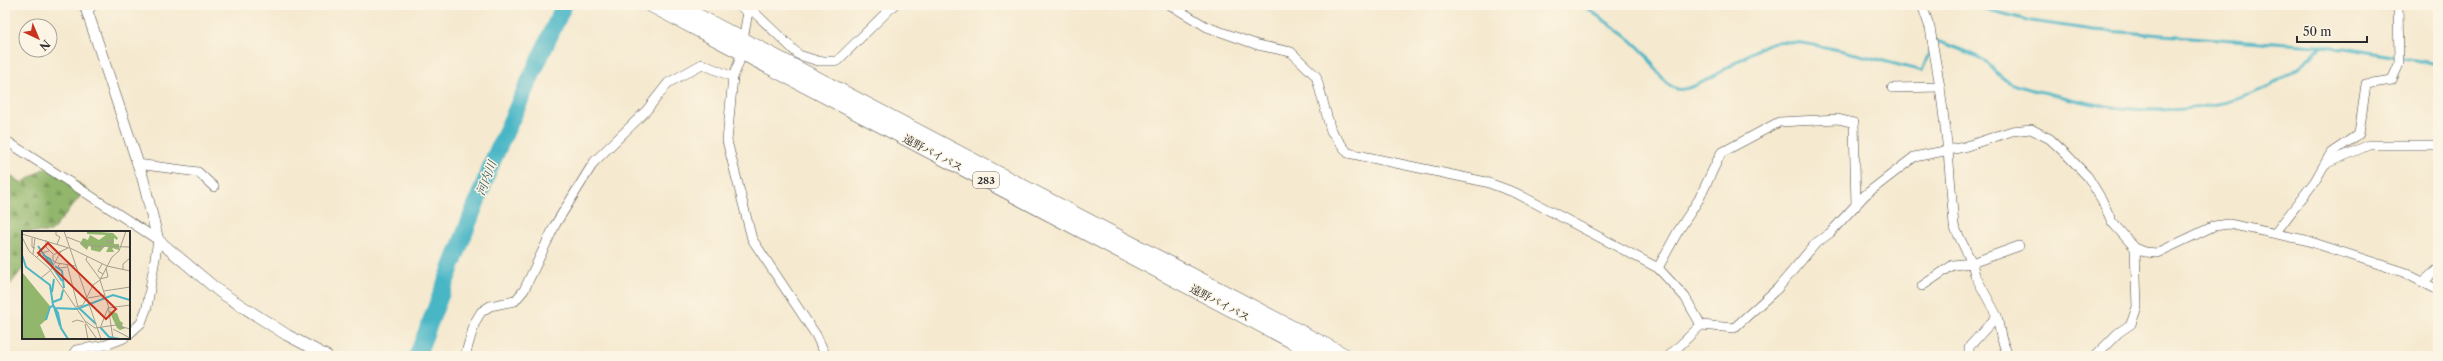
<svg xmlns="http://www.w3.org/2000/svg" width="2443" height="361" font-family="'Libre Caslon Text','Noto Serif JP',serif">
  <style>
    .forest { fill: url(#forest-firs); stroke: #5e704c }
    .lines { fill: none; stroke-linecap: round; stroke-linejoin: round }
    .stream { stroke: #4ab6c6; stroke-width: 3 }
    .river { stroke: #4ab6c6; stroke-width: 17 }
    .minor-casing { stroke: #494844; stroke-width: 10 }
    .tertiary-casing { stroke: #494844; stroke-width: 12 }
    .trunk-casing { stroke: #494844; stroke-width: 16 }
    .minor { stroke: #fff; stroke-width: 9 }
    .tertiary { stroke: #fff; stroke-width: 11 }
    .trunk { stroke: #fff; stroke-width: 15 }
    .labels { text-anchor: middle; dominant-baseline: central; stroke-width: 3; stroke-linejoin: round; paint-order: stroke }
    .shield { fill: #fcf5e5; stroke: #6a6863; stroke-width: 1 }
    .shield-label { font-size: 10px; font-weight: bold; fill: #2b2b2b }
    .street-label { font-size: 11px; fill: #2b2b2b; stroke: #fcf5e5 }
    .water-label { font-size: 12px; font-style: italic; fill: #365c61; stroke: #fcf5e5 }
    .inset-river { fill: none; stroke: #4ab6c6; stroke-width: 2 }
    .inset-road { fill: none; stroke: #a49d8d; stroke-width: 1 }
    .view { fill: #c8321e; fill-opacity: 0.15; stroke: #c8321e; stroke-width: 2 }
    .inset-edge { fill: none; stroke: #2b2b2b; stroke-width: 2 }
  </style>
  <defs>
    <pattern id="forest-firs" width="22" height="20" patternUnits="userSpaceOnUse"><rect width="22" height="20" fill="#92b66c"/><path d="M5 1l3.5 6h-7zM16 11l3.5 6h-7z" fill="#779459"/></pattern>
  </defs>
  <rect width="100%" height="100%" fill="#fcf5e5"/>
  <filter id="ink" filterUnits="userSpaceOnUse"><feTurbulence type="fractalNoise" baseFrequency=".025" numOctaves="2"/><feDisplacementMap in="SourceGraphic" scale="8" xChannelSelector="R" yChannelSelector="G"/><feConvolveMatrix kernelMatrix="1 2 1 2 8 2 1 2 1" color-interpolation-filters="sRGB"/></filter>
  <filter id="wash" filterUnits="userSpaceOnUse"><feTurbulence type="fractalNoise" baseFrequency=".012" numOctaves="4" result="noise"/><feDisplacementMap in="SourceGraphic" scale="16" xChannelSelector="R" yChannelSelector="G"/><feGaussianBlur stdDeviation="0.9" result="paint"/><feColorMatrix in="noise" values="0 0 0 0 0 0 0 0 0 0 0 0 0 0 0 0 0 1.4 0 .05"/><feComposite in="paint" operator="in"/></filter>
  <g filter="url(#wash)">
    <rect width="100%" height="100%" fill="#f5e9cf"/>
    <path class="forest" d="M52 163 86 189 51 232H23V268L5 291V173L22 183Z"/>
    <g class="lines">
      <g class="stream">
        <path d="M1583 5C1603 21 1628 34 1645 54 1654 65 1663 85 1677 89 1697 94 1748 50 1771 43 1796 35 1893 64 1922 71L1930 50"/>
        <path d="M1970 5 2031 21 2093 30 2345 48 2438 64"/>
        <path d="M1934 41C1938 40 1981 57 1986 62 1993 68 2000 78 2009 82 2022 89 2041 91 2055 95 2145 120 2254 120 2322 46"/>
      </g>
      <path class="river" d="M417 356 493 160 564 5"/>
    </g>
  </g>
  <g filter="url(#ink)">
    <g class="lines">
      <defs>
        <g id="minor">
          <path d="M738 5 748 12H754L799 55 818 61H837L894 5"/>
          <path d="M1170 5 1207 27 1258 45 1291 52 1316 76 1331 131 1348 153 1486 182 1516 193 1658 268 1685 297 1701 325"/>
          <path d="M1922 5 1930 28 1940 87 1948 151 1954 226 1972 263 1975 275 1997 316 2001 337 2008 356"/>
          <path d="M87 10 94 5"/>
          <path d="M748 12 739 62 733 77 727 141 752 239 816 335 826 356"/>
          <path d="M1892 88 1940 87"/>
          <path d="M5 140 158 240 147 307 141 323 129 334"/>
          <path d="M137 164 198 172 214 187"/>
          <path d="M2325 164 2369 145H2438"/>
          <path d="M2276 232 2315 181 2331 153 2359 134 2366 84 2392 80 2399 64 2398 5"/>
          <path d="M1658 268 1677 233 1699 199 1721 153 1779 122 1838 119 1854 123 1856 206"/>
          <path d="M2424 281 2438 269"/>
          <path d="M1922 286 1953 265 1972 263 2019 246"/>
          <path d="M72 356 76 350 106 345 124 338"/>
          <path d="M465 356 475 322 481 312 490 306 515 301 524 290 555 225 594 162 646 111 668 83 702 64 733 77"/>
          <path d="M1669 356 1701 325 1734 328 1778 288 1816 243 1830 233 1865 195 1914 157 1964 147 2012 131 2031 129 2050 139 2067 155 2088 177 2102 200 2112 222 2135 248 2145 252 2157 253 2214 226 2229 224 2305 240 2403 272 2438 290"/>
          <path d="M1969 356V347L1997 316"/>
          <path d="M2095 356 2118 333 2131 324 2137 307 2135 248"/>
        </g>
        <path id="tertiary" d="M85 5 143 179 158 240 220 292 287 335 327 356"/>
        <g id="trunk">
          <path d="M652 5 1321 356"/>
          <path d="M676 5 1345 356"/>
        </g>
      </defs>
      <use href="#minor" class="minor-casing"/>
      <use href="#tertiary" class="tertiary-casing"/>
      <use href="#trunk" class="trunk-casing"/>
      <use href="#minor" class="minor"/>
      <use href="#tertiary" class="tertiary"/>
      <use href="#trunk" class="trunk"/>
    </g>
  </g>
  <g class="labels">
    <rect class="shield" x="973" y="172" width="26" height="16" rx="3"/>
    <g class="shield-label">
      <text x="986" y="180">283</text>
    </g>
    <g class="street-label">
      <text transform="translate(933 153) rotate(28)">遠野バイパス</text>
      <text transform="translate(1220 303) rotate(28)">遠野バイパス</text>
    </g>
    <g class="water-label">
      <text transform="translate(486 178) rotate(-69)">河内川</text>
    </g>
  </g>
  <g transform="translate(22 231)">
    <rect width="108" height="108" fill="#f5e9cf"/>
    <path d="M65 0 91 2 96 7 95 9 92 7V13H97V19L90 17 92 21H84L87 15H83L78 21 69 19V15L67 14 65 19 58 13 61 7 66 9 68 4 77 9 84 4 65 3ZM0 41 28 75 24 89 18 94 24 108H0ZM87 80 95 82 98 90 101 92 100 95 104 97 98 99 95 97Z" fill="#92b66c"/>
    <path class="inset-river" d="M16 15 40 50M0 24 4 36 28 54 31 74 36 82 39 97 46 108M21 24 28 28 31 34M33 35 40 40 42 57M30 61 32 48M31 71 39 68 41 59M32 76 38 95M32 77 55 78 91 64 108 69M57 77 74 93M24 89 28 76 31 75M78 96 87 106 98 108"/>
    <path class="inset-road" d="M34 0V4L38 6 35 13M42 0 79 108M0 3 47 17M0 6 7 20 27 37 63 90 73 97 94 94 108 98M45 6 68 15 108 16M10 7V16L13 17M24 9V16L31 23M86 9 90 10V12L85 11ZM48 17 85 35 108 40M11 23 13 7M31 24V30L35 32 54 35M31 24 46 17M15 26 19 22 27 20M65 26 64 29 78 48M38 33 36 35 38 37 45 36M45 33 56 76M80 33 76 40 81 43M101 38V33L108 27M29 39 39 20M19 47 29 39M78 48 86 46 84 37M82 60 108 56M66 67 83 64M54 76 61 74 71 54 78 49M86 77 108 74M50 91 55 89 62 91M63 91 75 108M63 93 66 108M79 95 86 77M91 98 108 107M91 108 86 74 78 49 90 26 97 20 104 0"/>
    <path class="view" d="M26 12 94 78 84 88 16 22Z"/>
    <rect width="108" height="108" class="inset-edge"/>
  </g>
  <rect width="2443" height="361" fill="none" stroke="#fcf5e5" stroke-width="20"/>
  <g transform="translate(38 38) rotate(136)"><circle r="19" fill="#fcf5e5" stroke="#a8a49b"/>
  <path d="M0-3L7 15L0 10L-7 15Z" fill="#c8321e"/>
  <text y="-6" font-size="11" font-weight="bold" text-anchor="middle" fill="#2b2b2b">N</text>
  </g>
  <path d="M2297 36v6h70v-6" fill="none" stroke="#2b2b2b" stroke-width="2"/>
  <text x="2303" y="36" font-size="12" fill="#2b2b2b" stroke="#fcf5e5" stroke-width="3" paint-order="stroke">50 m</text>
</svg>
